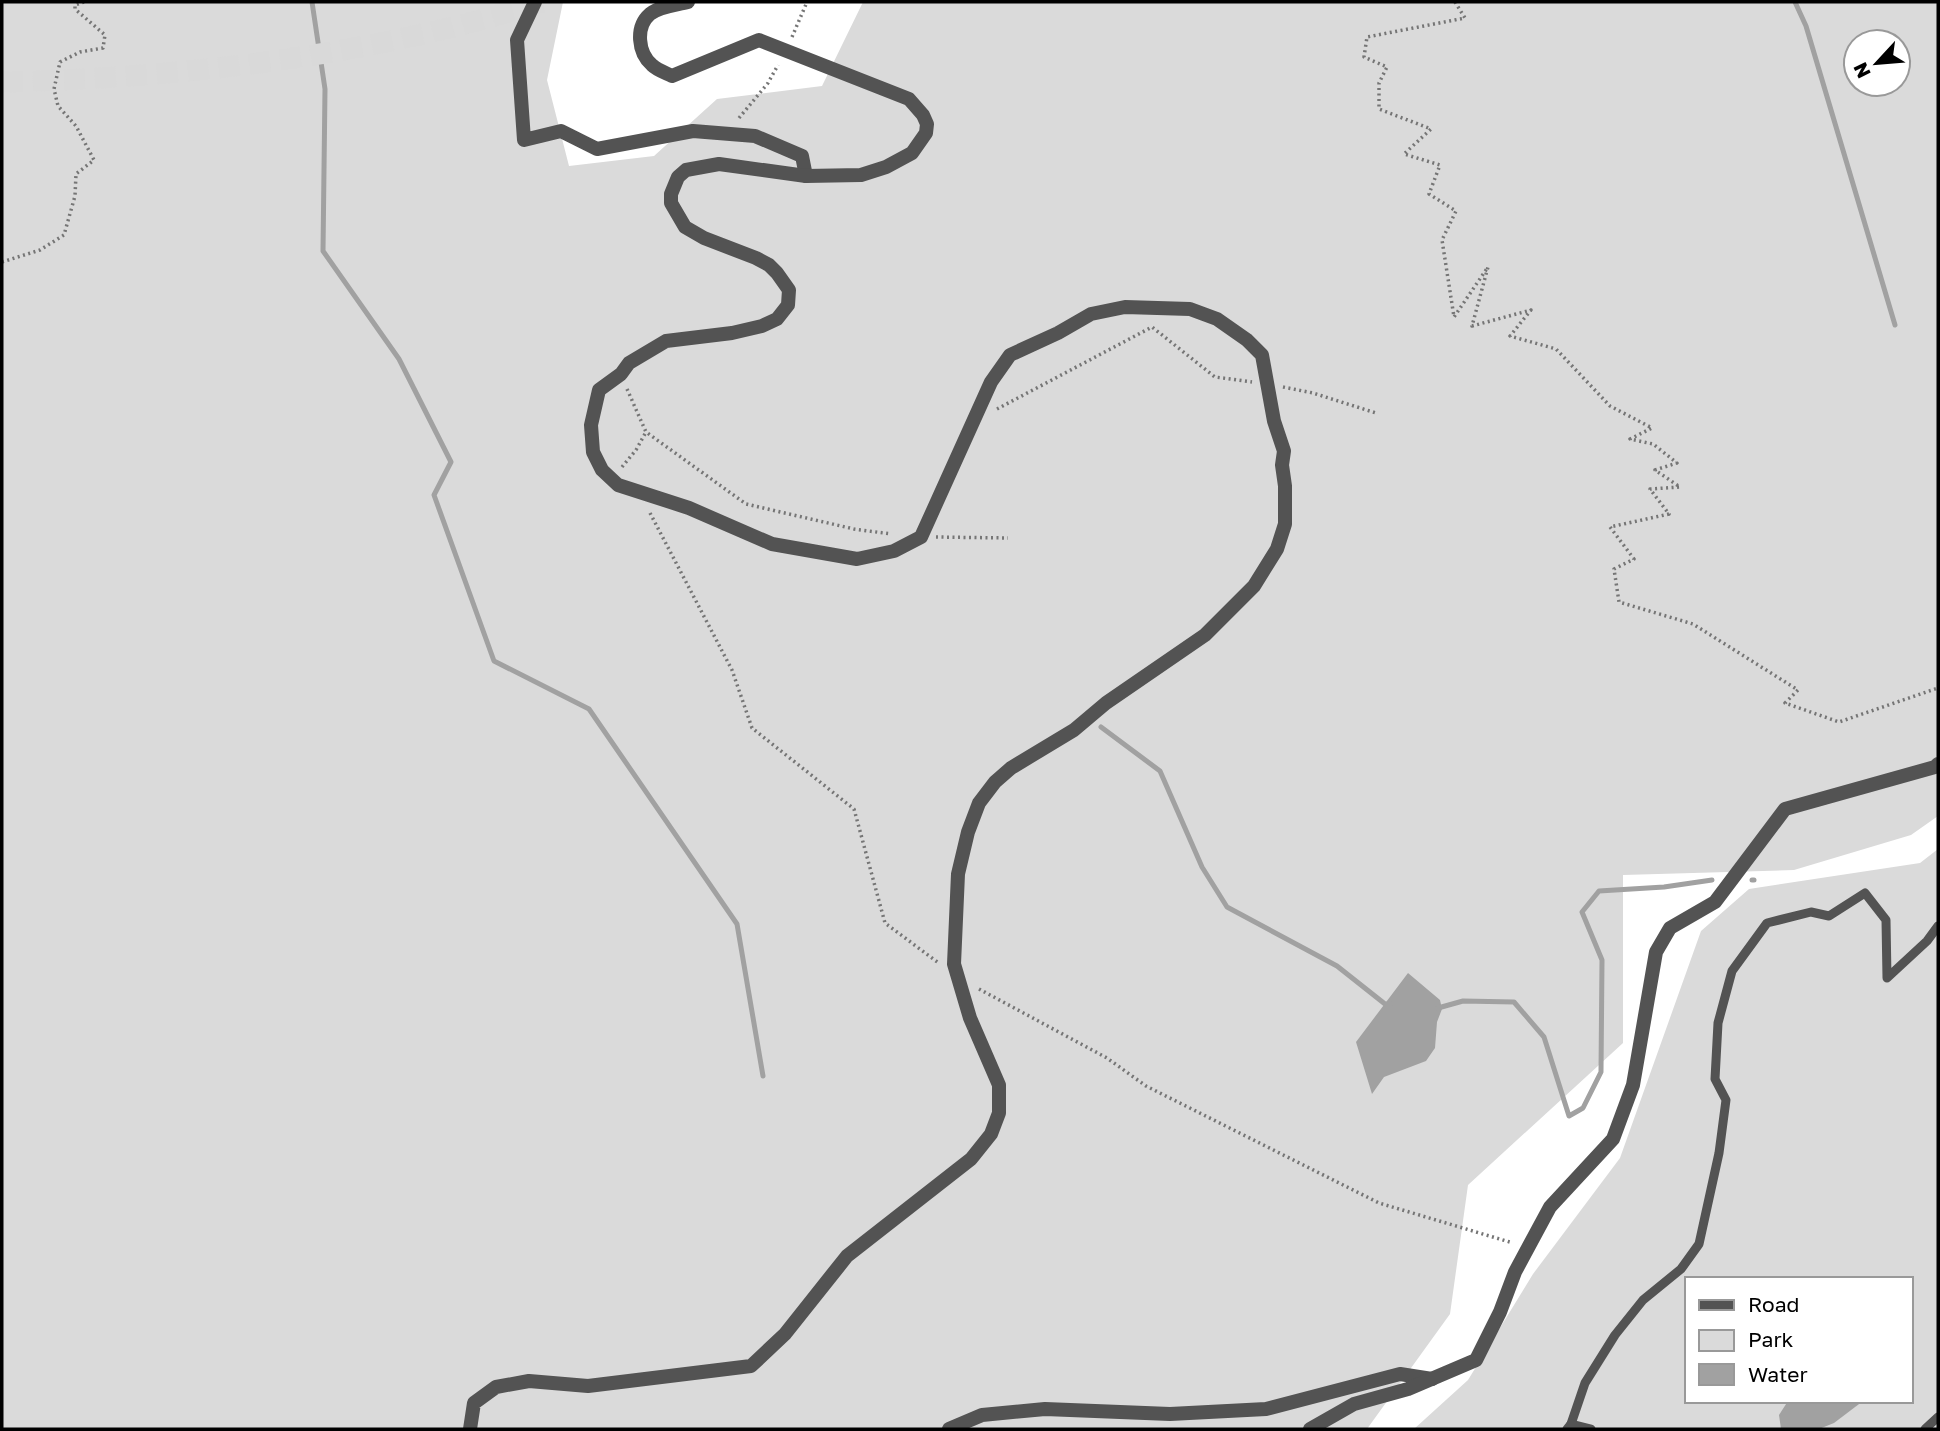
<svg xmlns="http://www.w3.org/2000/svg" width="1940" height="1431" font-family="'Golos Text',sans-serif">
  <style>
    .green { fill: #dadada; fill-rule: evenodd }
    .water { fill: #a1a1a1 }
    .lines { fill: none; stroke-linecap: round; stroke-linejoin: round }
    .stream { stroke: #a1a1a1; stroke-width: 5 }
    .motorway-tunnel { stroke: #d9d9d9; stroke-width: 21; stroke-dasharray: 21 10; stroke-linecap: butt }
    .path { stroke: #757575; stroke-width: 3.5; stroke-dasharray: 2 3.5; stroke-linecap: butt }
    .service { stroke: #535353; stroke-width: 9 }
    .minor { stroke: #535353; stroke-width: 14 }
  </style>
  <rect width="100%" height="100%" fill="#fff"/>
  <g class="green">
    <path d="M2 2H563L547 80 569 166 654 156 717 99 822 86 863 2H1938V816L1911 835 1794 870 1623 875V1043L1468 1185 1450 1314 1367 1429H2ZM1856 42H1898V84H1856Z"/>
    <path d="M1938 849V1429H1414L1468 1380 1533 1274 1620 1158 1701 931 1749 889 1920 863ZM1686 1279H1910V1401H1686Z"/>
  </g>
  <g class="water">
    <path d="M1408 973 1440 1000 1442 1009 1437 1022 1435 1048 1426 1061 1384 1077 1372 1094 1356 1042Z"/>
    <path d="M1788 1401H1863L1834 1423 1819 1429H1781L1779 1415Z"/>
  </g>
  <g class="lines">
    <g class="stream">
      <path d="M312 2 325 89 323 251 399 359 451 462 434 495 494 661 589 709 737 924 763 1076"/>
      <path d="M1795 2 1806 26 1895 325"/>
      <path d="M1101 727 1160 771 1202 867 1227 907 1337 966 1385 1004H1390"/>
      <path d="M1752 880H1754"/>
      <path d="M1438 1008 1463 1001 1514 1002 1544 1037 1569 1116 1583 1108 1601 1072 1602 960 1582 912 1599 891 1664 887 1712 880"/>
    </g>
    <path class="motorway-tunnel" d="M2 82C180 78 372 56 542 2"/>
    <g class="path">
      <path d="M1455 2 1465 18 1367 37 1364 57 1387 67 1379 83V109L1431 129 1404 154 1440 165 1429 194 1456 211 1442 240 1454 317 1488 267 1472 326 1531 310 1510 336 1556 349 1610 406 1652 428 1630 439 1653 444 1677 463 1655 470 1680 487 1650 489 1669 514 1610 527 1634 559 1614 569 1619 602 1693 624 1798 690 1785 703 1839 722 1938 688"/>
      <path d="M792 37 807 2"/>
      <path d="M739 118 768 83 778 65"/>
      <path d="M2 262 40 250 64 235 75 196 76 174 94 160 76 126 58 106 54 89 60 62 80 52 103 48 105 35 75 9V5L84 2"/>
      <path d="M1283 387 1313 393 1376 413"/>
      <path d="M627 389 646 432 746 504 854 529 891 534"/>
      <path d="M997 409 1152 327 1215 377 1252 382"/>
      <path d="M622 467 636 450 646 432"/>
      <path d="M650 513 732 670 752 728 854 809 885 923 940 964"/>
      <path d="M936 537 1008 538"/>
      <path d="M979 989 1107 1058 1146 1086 1379 1203 1513 1243"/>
    </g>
    <g class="service">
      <path d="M1571 1424 1585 1383 1615 1335 1643 1300 1681 1269 1699 1244 1719 1153 1726 1100 1715 1079 1718 1023 1732 971 1767 923 1811 912 1829 916 1865 893 1886 920 1887 978 1927 941 1938 926"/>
      <path d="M1567 1429 1571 1424 1591 1429"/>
      <path d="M1925 1429 1938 1417"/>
    </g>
    <g class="minor">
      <path d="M535 2 517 40 524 140 561 131 597 149 693 131 755 136 802 156 806 176"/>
      <path d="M470 1429 474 1403 496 1387 529 1381 588 1386 751 1366 785 1334 847 1256 971 1159 991 1134 999 1113V1085L970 1018 954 964 958 874 968 832 979 803 995 782 1011 768 1074 730 1106 703 1205 635 1254 586 1277 549 1285 524V486L1282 465 1284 451 1274 421 1262 355 1247 340 1217 319 1190 309 1125 307 1091 314 1058 333 1010 355 991 382 921 537 894 551 857 559 772 544 689 508 618 485 602 470 593 452 591 425 599 390 621 374 629 363 666 341 732 333 762 326 777 319 788 305 789 290 777 273 769 265 756 258 704 238 685 227 671 203V194L678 177 686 170 719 164 806 176 861 175 886 167 912 153 926 133 927 124 923 115 909 99 759 40 672 76C666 73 657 70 652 65 638 53 635 27 650 14 660 6 676 5 688 2"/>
      <path d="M949 1429 982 1415 1045 1409 1170 1414 1266 1409 1400 1374 1432 1379"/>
      <path d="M1310 1429 1354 1404 1408 1389 1476 1360 1500 1312 1515 1272 1550 1207 1613 1139 1633 1085 1656 952 1670 928 1715 902 1785 809 1935 767 1938 764"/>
    </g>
  </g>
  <rect width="1940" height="1431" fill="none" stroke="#000000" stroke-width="7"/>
  <rect x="1685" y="1277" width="228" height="126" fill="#ffffff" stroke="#999999" stroke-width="2"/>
  <rect x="1699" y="1300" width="35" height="10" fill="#535353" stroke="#999999" stroke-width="2"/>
  <text x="1748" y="1312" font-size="21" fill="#000000">Road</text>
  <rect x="1699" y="1330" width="35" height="21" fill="#dadada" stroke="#999999" stroke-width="2"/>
  <text x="1748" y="1347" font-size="21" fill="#000000">Park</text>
  <rect x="1699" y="1364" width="35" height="21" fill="#a1a1a1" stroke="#999999" stroke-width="2"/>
  <text x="1748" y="1382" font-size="21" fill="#000000">Water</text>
  <g transform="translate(1877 63) rotate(244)"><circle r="33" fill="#ffffff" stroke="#999999" stroke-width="2"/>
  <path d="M0-5L12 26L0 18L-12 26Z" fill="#000000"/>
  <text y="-10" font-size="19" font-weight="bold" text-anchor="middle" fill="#000000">N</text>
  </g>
</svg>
